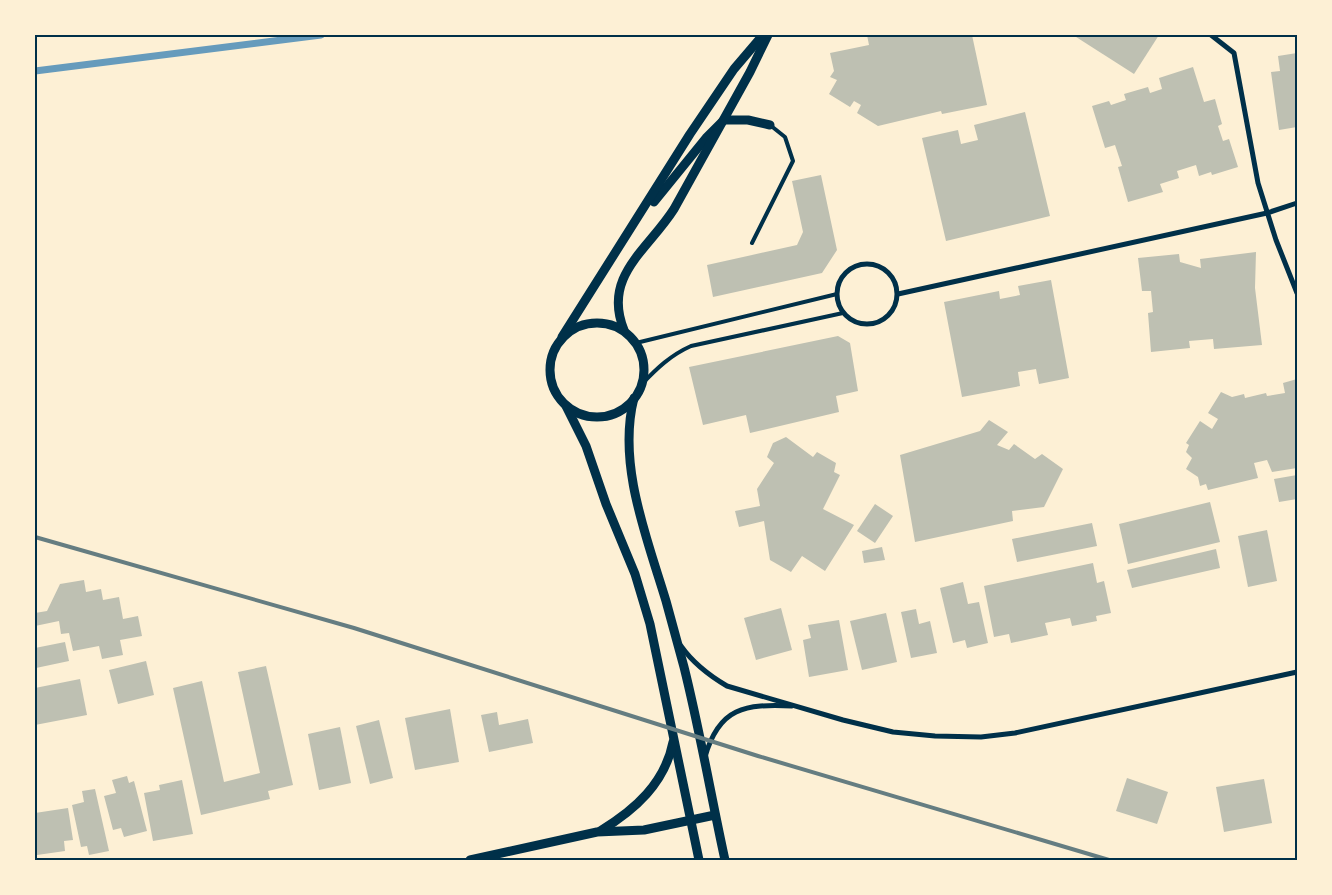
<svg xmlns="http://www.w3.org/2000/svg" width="1332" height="895" font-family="'DejaVu Sans',sans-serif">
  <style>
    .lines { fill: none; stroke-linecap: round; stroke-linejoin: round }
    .stream { stroke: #669bbc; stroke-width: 7 }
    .building { fill: #bec0b2 }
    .service { stroke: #003049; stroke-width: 4 }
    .minor { stroke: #003049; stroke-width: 5 }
    .tertiary { stroke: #003049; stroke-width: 9 }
    .rail { stroke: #657d81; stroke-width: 4 }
    .neatline { fill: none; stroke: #003049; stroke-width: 2 }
  </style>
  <rect width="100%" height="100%" fill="#fdf0d5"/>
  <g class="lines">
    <path class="stream" d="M35 71 321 35"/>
  </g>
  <g class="building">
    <path d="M867 35H972L987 105 942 114 941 111 878 126 857 113 861 105 854 101 850 107 829 94 837 80 830 77 834 71 830 53 869 45Z"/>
    <path d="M1073 35H1159L1134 74Z"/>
    <path d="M1297 53V127L1279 130 1271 72 1280 71 1278 56Z"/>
    <path d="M1193 67 1204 102 1215 99 1222 124 1218 126 1223 141 1229 139 1238 167 1212 175 1211 172 1199 176 1196 165 1177 171 1179 178 1160 184 1163 192 1128 202 1118 167 1122 166 1115 145 1105 148 1092 106 1109 101 1111 105 1126 100 1124 94 1148 87 1150 93 1162 89 1159 78Z"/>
    <path d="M1025 112 1050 216 946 241 922 138 958 130 961 144 978 140 974 125Z"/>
    <path d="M821 175 837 250 822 273 713 297 707 265 797 245 803 232 792 181Z"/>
    <path d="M1256 252 1255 288 1262 345 1214 349 1213 339 1189 341 1190 348 1151 352 1148 313 1153 312 1151 291H1142L1138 258 1179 254 1180 262 1201 268 1200 259Z"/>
    <path d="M1051 280 1069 378 1039 384 1036 369 1018 372 1020 386 962 397 944 302 999 291 1000 299 1020 295 1018 286Z"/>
    <path d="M838 336 850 343 858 391 836 396 839 412 750 433 746 415 703 425 689 367Z"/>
    <path d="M1297 379V468L1272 472 1267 460 1254 463 1258 478 1208 490 1206 484 1200 486 1198 477 1186 469 1192 458 1186 452 1189 445 1186 443 1200 421 1212 429 1218 419 1208 413 1221 392 1232 397 1244 394 1245 398 1266 393 1267 396 1285 393 1283 383Z"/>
    <path d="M989 420 1008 432 997 445 1009 450 1014 444 1035 459 1042 454 1063 469 1044 507 1012 511 1013 521 915 542 900 455 980 431Z"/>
    <path d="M786 437 813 457 817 452 836 463 834 472 840 475 823 509 854 525 825 571 802 556 791 572 770 560 764 521 739 527 735 511 760 506 757 489 774 463 767 457 773 443Z"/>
    <path d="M1297 475V499L1279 502 1274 479Z"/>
    <path d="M1210 502 1220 542 1128 564 1119 524Z"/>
    <path d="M875 504 893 516 875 543 857 531Z"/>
    <path d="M1092 523 1097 546 1017 562 1012 539Z"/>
    <path d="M1267 530 1277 581 1248 587 1238 536Z"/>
    <path d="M882 547 885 560 864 563 862 551Z"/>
    <path d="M1216 549 1220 568 1132 588 1127 570Z"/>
    <path d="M1093 563 1097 583 1104 581 1111 613 1096 616 1097 621 1072 626 1070 618 1045 623 1048 635 1011 643 1009 634 994 637 984 586Z"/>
    <path d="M84 580 86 592 101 589 103 600 119 597 123 619 138 616 142 636 120 640 123 655 102 659 99 646 73 651 69 633 61 634 59 621 35 626V613L47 611 60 584Z"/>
    <path d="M963 582 968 604 979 602 988 643 967 648 965 640 953 643 940 588Z"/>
    <path d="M781 608 792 650 756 660 744 618Z"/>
    <path d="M916 609 919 624 930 621 937 653 911 658 901 612Z"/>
    <path d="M886 613 897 662 862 670 850 621Z"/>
    <path d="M839 620 848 670 809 677 803 640 811 638 808 625Z"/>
    <path d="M65 642 69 661 36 668 35 648Z"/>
    <path d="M146 661 154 695 118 704 109 670Z"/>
    <path d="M266 666 293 785 268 791 270 799 201 815 173 688 202 681 224 782 260 773 238 672Z"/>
    <path d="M80 679 87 715 35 725V688Z"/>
    <path d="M450 709 459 762 415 770 405 718Z"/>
    <path d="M497 712 499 725 528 719 533 743 489 752 481 715Z"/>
    <path d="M379 720 393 778 370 784 356 726Z"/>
    <path d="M340 727 351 783 319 790 308 734Z"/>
    <path d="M127 776 129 783 134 781 147 831 124 837 121 828 113 830 104 796 116 793 112 780Z"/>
    <path d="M1127 778 1168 792 1157 824 1116 811Z"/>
    <path d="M1264 779 1272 823 1224 832 1216 787Z"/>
    <path d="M182 780 193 834 153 841 144 793 160 790 159 785Z"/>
    <path d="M95 789 109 851 89 855 87 846 81 847 72 805 84 802 82 791Z"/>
    <path d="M68 808 73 840 64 841 65 851 37 855 35 839V813Z"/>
  </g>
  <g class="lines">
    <g class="service">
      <path d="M752 243 793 161 785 137 770 125"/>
      <path d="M636 343 837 294"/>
      <path d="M642 384C657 368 671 355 691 346L843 313"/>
    </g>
    <g class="minor">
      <path d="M1211 35 1234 53 1258 183 1276 240 1297 293"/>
      <circle cx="867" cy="294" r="30"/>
      <path d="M898 294 1267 213 1297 203"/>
      <path d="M681 646C693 663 710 676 727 686L843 720 893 732 935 736 981 737 1015 733 1297 672"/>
      <path d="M705 757C719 707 745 704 792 706"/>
    </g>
    <g class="tertiary">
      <path d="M654 202 706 138 724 120H748L770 125"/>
      <circle cx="597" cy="370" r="47"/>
      <path d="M624 330C602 276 648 250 674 209L750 72 768 35"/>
      <path d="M562 337 690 134 734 69 763 35"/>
      <path d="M634 398C617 464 647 538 666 601 672 623 678 645 684 667 700 731 711 796 725 860"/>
      <path d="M566 406 586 446 606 504 635 574 650 624 699 860"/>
      <path d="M600 831C635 810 665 783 673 742"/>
      <path d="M470 860 597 832 644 830 715 815"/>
    </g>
    <path class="rail" d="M35 537 354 628 758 756 1109 860"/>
  </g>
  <rect width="1332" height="895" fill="none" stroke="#fdf0d5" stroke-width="72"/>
  <rect x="36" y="36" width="1260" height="823" class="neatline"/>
</svg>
